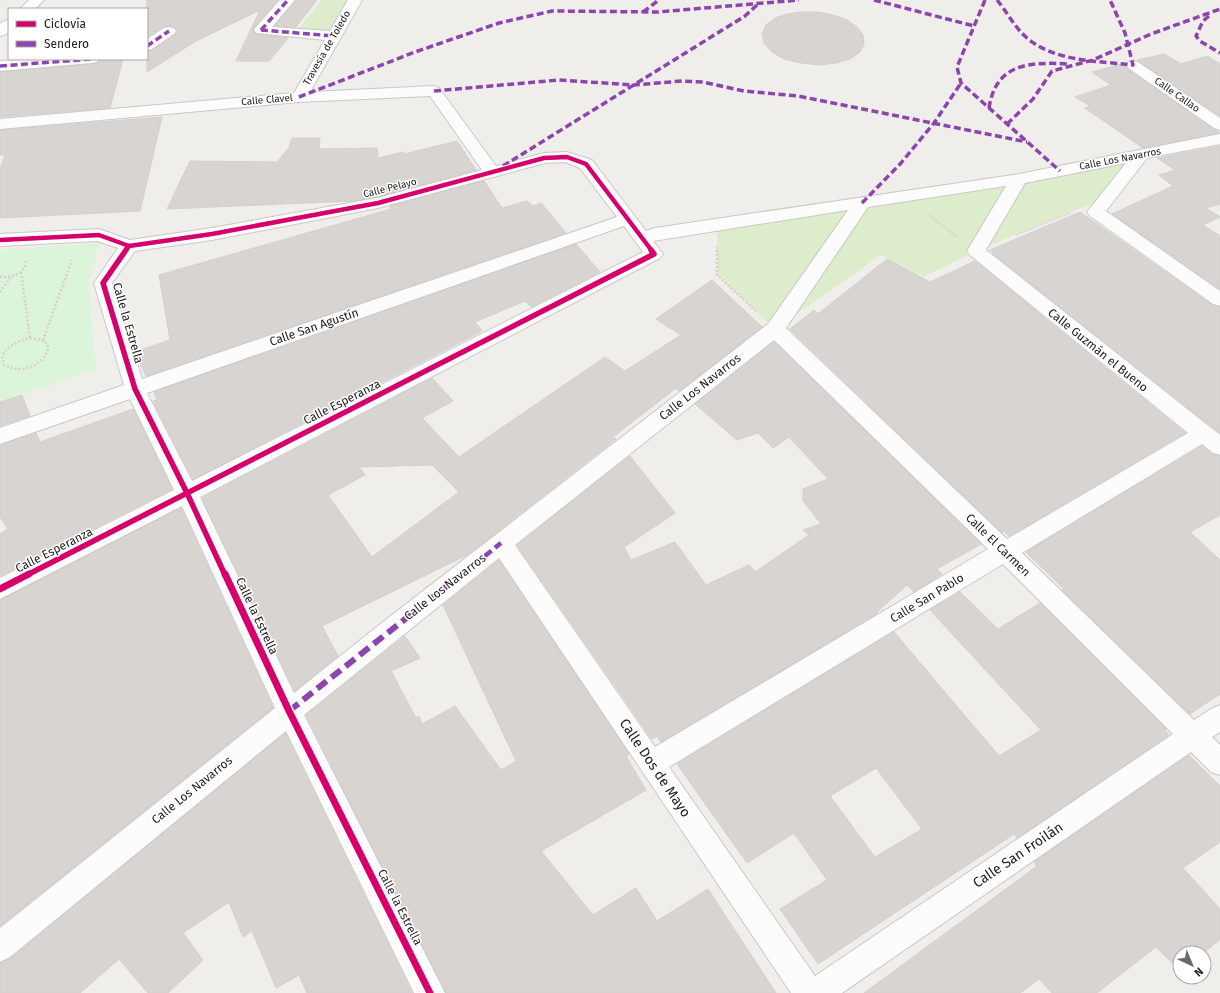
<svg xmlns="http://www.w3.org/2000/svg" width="1220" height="993" font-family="'Fira Sans',sans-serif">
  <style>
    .grass { fill: #ddeccb }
    .park { fill: #daf5da }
    .building { fill: #d7d4d2; stroke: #d3d0cc; fill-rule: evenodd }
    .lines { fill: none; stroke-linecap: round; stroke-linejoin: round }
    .minor-casing { stroke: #c9c8c7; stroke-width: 2 }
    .path-far1 { stroke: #dccecd; stroke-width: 2; stroke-dasharray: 1.5 1.5; stroke-linecap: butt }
    .path { stroke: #dccecd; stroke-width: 2.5; stroke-dasharray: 2 2; stroke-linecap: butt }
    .minor { fill: #fdfcfc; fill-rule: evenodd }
    .quiet-far2 { stroke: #8e44ad; stroke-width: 3.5; stroke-dasharray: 7 3.5; stroke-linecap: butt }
    .quiet-far1 { stroke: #8e44ad; stroke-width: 4.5; stroke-dasharray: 10 4.5; stroke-linecap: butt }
    .quiet { stroke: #8e44ad; stroke-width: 6; stroke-dasharray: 12 6; stroke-linecap: butt }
    .cycleway-far2-casing { stroke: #fff; stroke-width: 6 }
    .cycleway-far1-casing { stroke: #fff; stroke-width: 8 }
    .cycleway-casing { stroke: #fff; stroke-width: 10 }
    .cycleway-far2 { stroke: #d6006c; stroke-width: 4.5 }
    .cycleway-far1 { stroke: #d6006c; stroke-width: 5.5 }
    .cycleway { stroke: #d6006c; stroke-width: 7 }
    .labels { text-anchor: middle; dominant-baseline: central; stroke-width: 3; stroke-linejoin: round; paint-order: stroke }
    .far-street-label { font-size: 10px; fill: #222; stroke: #fff }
    .street-label { font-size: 12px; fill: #222; stroke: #fff }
    .near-street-label { font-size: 14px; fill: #222; stroke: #fff }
  </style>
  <rect width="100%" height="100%" fill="#f0eeeb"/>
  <g class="grass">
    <path d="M322 0H355L334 36 295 33Z"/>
    <path d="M1142 154 1096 212 1088 205 976 251 924 277 881 255 775 329 717 275V225Z"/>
  </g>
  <path class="park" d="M99 243 89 285 96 369 0 402V250Z"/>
  <g class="building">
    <path d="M147 0H278L255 26 253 31 256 34 288 38 269 61H236L260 10 196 41 147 72V51L153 50 175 35 177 32 175 27 169 26 163 27 147 37Z"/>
    <path d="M296 0H317L296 27 275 26Z"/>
    <path d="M802 12H818L833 15 847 20 857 27 863 35 864 44 860 52 850 59 836 63 819 65 801 63 784 59 772 52 764 43 762 34 766 25 775 18 787 14Z"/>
    <path d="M1164 54 1181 64 1207 56 1220 64V116L1137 60Z"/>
    <path d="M100 59H123L110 108 0 117V72L92 64 98 63Z"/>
    <path d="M1125 63V66L1127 69 1220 133 1143 148 1085 108 1090 106 1075 97 1111 85 1092 72Z"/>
    <path d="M162 117 140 211 0 218V169L5 155H0V130Z"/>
    <path d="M292 138H320L319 149 377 148 378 158 403 152 404 154 457 141 476 170 377 197 353 201 167 209 190 161 277 162 289 148Z"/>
    <path d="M1220 146V204L1206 208 1220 217 1203 225 1220 236V289L1112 214 1173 186 1159 175 1175 170 1157 158Z"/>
    <path d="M484 181 502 208 527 201 533 206 541 203 566 233 146 376 135 352 170 340 159 275 391 209 390 206Z"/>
    <path d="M1080 212 1212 305 1220 307V433L992 253 994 252 990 250Z"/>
    <path d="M576 244 600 272 531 307 525 301 475 322 482 331 193 479 153 401 157 400 154 392Z"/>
    <path d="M887 259 930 282 975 261 1185 433 1009 536 1004 531 1002 533 790 329 814 310 818 314Z"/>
    <path d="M712 280 762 327 679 391 676 388 613 437 616 439 467 555 322 626 338 656 295 691 202 498 432 378 453 401 422 418 459 457 605 357 625 371 681 335 656 319ZM432 465 459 492 372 557 328 495 365 475 359 467Z"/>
    <path d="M774 342 981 544 937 569 942 574 914 592 907 585 877 612 878 613 661 742 657 736 652 739 517 545 630 456 675 513 624 547 631 560 675 542 706 585 749 565 755 572 809 535 803 530 821 524 803 501V489L828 479 789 437 773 448 758 433 737 440 695 404Z"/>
    <path d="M22 395 30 416 0 426V402Z"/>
    <path d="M133 409 172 489 0 576V534L8 529 0 517V445L36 433 40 442Z"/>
    <path d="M1202 446 1212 454 1220 456V515L1190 532 1220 560V694L1190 714 1062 590 1064 589 1026 552Z"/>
    <path d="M181 508 273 708 0 926V600Z"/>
    <path d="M499 560 629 754 626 756 646 790 541 851 593 915 636 888 657 921 708 889 776 993H446L306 715 405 636 420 658 391 671 416 718 419 716 422 724 455 706 501 770 516 761 443 605Z"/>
    <path d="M960 592 998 629 1040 603 1166 729 1165 730 1169 735 1017 838 1014 834 818 964 780 909 827 880 794 833 747 863 677 764 894 632 999 756 1041 730 930 610ZM876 768 922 829 875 857 830 796Z"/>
    <path d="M285 733 412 993H307L299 975 276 988 252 931 243 937 229 902 183 933 203 960 168 993H148L119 959 80 993H0V963L11 958Z"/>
    <path d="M1189 755 1220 786V842L1183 868 1220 909V939L1204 953H1180V955L1172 963 1156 947 1097 993H1052L1039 979 1020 993H864L1037 866 1034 862Z"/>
  </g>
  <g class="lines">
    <defs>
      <g id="minor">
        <path d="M29 0H44L35 9H20Z"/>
        <path d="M280 0H295L272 27 330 31 348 0H362L310 92 434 86 439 88 496 166 544 153 567 152 592 160 646 231 655 228 1019 174 1220 134V144L1147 158 1106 211 1220 291V306L1213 304 1090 216 1087 212 1126 163 1025 183 986 250 1220 435V455L1213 453 1202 444 1022 553 1194 720 1211 709 1220 705V732L1212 737 1220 745V775L1211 772 1191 752 842 993H791L499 558 304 715 445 993H414L286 731 10 957 0 962V928L275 708 182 506 0 599V578L174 490 130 399 0 444V428L124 385 94 283 118 248 97 241 0 246V234L99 229 130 240 212 228 377 198 482 170 430 96 299 102 0 129V119L294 93 325 40 256 33 254 30 256 27ZM565 162 580 168 617 217 142 379 112 283 135 251 212 240 378 208 545 163ZM1006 186 967 251 970 255 1188 433 1007 539 786 328 868 207ZM848 210 768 324 379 625 294 693 200 497 660 258 663 254 653 241ZM624 226 643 252 192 481 147 393ZM774 340 988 549 655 747 515 545ZM1003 564 1173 734 815 976 669 767Z"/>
        <path d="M9 20V32L5 35 0 36V24L4 21Z"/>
        <path d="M169 27 174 28 176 31 174 34 152 49 147 50V39L164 28Z"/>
        <path d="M33 59H99L97 62 92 63 0 71V61Z"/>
        <path d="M1133 61 1138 62 1220 118V130L1214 128 1128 68 1126 65 1128 62Z"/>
      </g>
    </defs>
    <use href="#minor" class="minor-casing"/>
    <g class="path-far1">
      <path d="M929 215 957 237"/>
      <path d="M1016 235 1070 213"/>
      <path d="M717 247V251"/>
    </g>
    <g class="path">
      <path d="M717 250V275L757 312"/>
      <path d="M21 272 30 338"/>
      <path d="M0 277C11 278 26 274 26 260"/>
      <path d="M0 292 11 277"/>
      <path d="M30 338 42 340 48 345C48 361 30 370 16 369 12 368 8 366 4 365L2 356C9 345 18 341 30 338Z"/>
      <path d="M43 340 72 260"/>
    </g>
    <use href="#minor" class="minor"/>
    <g class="quiet-far2">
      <path d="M874 0 974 26"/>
      <path d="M985 0 957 67 961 83 1060 171"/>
      <path d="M997 0C1007 12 1015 28 1027 38 1055 62 1099 61 1133 65L1125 33 1110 0"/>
      <path d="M643 12 659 0"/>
      <path d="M1209 16 1203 21 1196 36 1200 41 1220 53"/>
      <path d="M261 30 334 36"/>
      <path d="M261 30 288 0"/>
      <path d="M147 46 169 31"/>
      <path d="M0 66 92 59"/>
      <path d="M434 91 559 80 634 85 682 81 703 82 744 91 798 96 1027 142"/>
      <path d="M299 97 415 52 499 23 552 11 658 12 799 0"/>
      <path d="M989 108C996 62 1031 62 1069 64"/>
      <path d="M1007 124 1033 99 1052 71 1093 60 1151 34 1220 9"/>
      <path d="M503 166 745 16 758 4"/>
      <path d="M862 203 901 163 934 123 961 83"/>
    </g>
    <path class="quiet-far1" d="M461 575 501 543"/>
    <path class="quiet" d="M289 711 462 574"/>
    <defs>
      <g id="cycleway-far2">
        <path d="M0 240 99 235 129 246 212 234 378 203 544 158 567 157 586 164 652 251"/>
        <path d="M125 251 129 246"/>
      </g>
      <g id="cycleway-far1">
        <path d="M126 250 103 283 135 389 187 493 225 575"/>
        <path d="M27 575 654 254 651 250"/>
      </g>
      <g id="cycleway">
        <path d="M225 574 289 711 430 993"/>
        <path d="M0 589 29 574"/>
      </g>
    </defs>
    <use href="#cycleway-far2" class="cycleway-far2-casing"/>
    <use href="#cycleway-far1" class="cycleway-far1-casing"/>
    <use href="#cycleway" class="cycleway-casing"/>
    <use href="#cycleway-far2" class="cycleway-far2"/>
    <use href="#cycleway-far1" class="cycleway-far1"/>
    <use href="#cycleway" class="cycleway"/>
  </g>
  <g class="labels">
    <g class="far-street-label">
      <text transform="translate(327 48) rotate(-60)">Travesía de Toledo</text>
      <text transform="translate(1177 95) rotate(35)">Calle Callao</text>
      <text transform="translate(267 100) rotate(-5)">Calle Clavel</text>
      <text transform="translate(1120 159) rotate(-11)">Calle Los Navarros</text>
      <text transform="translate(390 188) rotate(-14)">Calle Pelayo</text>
    </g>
    <g class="street-label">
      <text transform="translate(128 323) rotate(74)">Calle la Estrella</text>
      <text transform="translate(314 327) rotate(-19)">Calle San Agustín</text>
      <text transform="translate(1098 350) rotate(39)">Calle Guzmán el Bueno</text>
      <text transform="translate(700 387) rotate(-38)">Calle Los Navarros</text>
      <text transform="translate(342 402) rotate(-27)">Calle Esperanza</text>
      <text transform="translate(998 545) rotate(44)">Calle El Carmen</text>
      <text transform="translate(54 550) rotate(-27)">Calle Esperanza</text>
      <text transform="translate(445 587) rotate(-38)">Calle Los Navarros</text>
      <text transform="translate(927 598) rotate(-31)">Calle San Pablo</text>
      <text transform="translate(257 616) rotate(65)">Calle la Estrella</text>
      <text transform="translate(192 790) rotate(-39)">Calle Los Navarros</text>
      <text transform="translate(400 907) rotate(63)">Calle la Estrella</text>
    </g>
    <g class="near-street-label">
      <text transform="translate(655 768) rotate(56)">Calle Dos de Mayo</text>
      <text transform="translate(1018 855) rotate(-34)">Calle San Froilán</text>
    </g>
  </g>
  <rect x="8" y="8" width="140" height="52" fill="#ffffff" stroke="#a7a7a7"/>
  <rect x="16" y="21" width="20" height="6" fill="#d6006c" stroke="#a7a7a7"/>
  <text x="44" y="28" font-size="12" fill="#222222">Ciclovía</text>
  <rect x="16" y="41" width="20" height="6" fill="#8e44ad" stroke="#a7a7a7"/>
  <text x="44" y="48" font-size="12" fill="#222222">Sendero</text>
  <g transform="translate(1192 965) rotate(136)"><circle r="19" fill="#ffffff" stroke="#a7a7a7"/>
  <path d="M0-3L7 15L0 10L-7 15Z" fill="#6a6968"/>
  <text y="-6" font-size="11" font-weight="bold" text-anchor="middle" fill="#222222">N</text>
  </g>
</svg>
